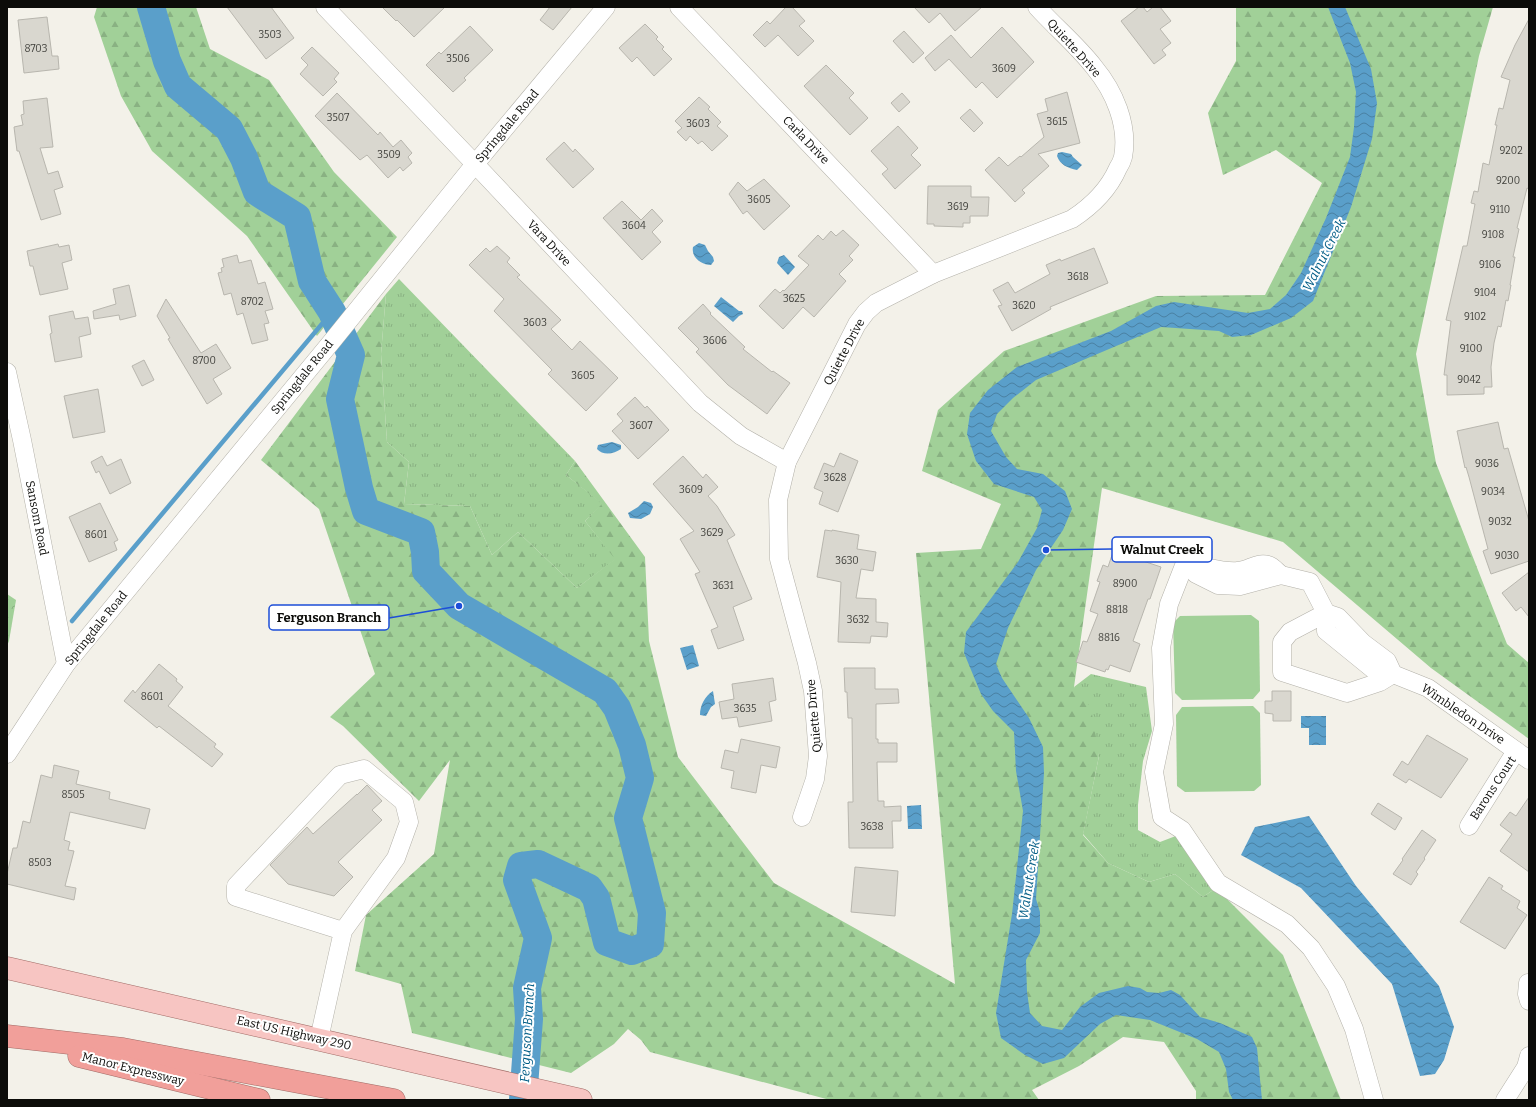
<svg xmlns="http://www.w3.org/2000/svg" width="1536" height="1107" font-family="Bitter,serif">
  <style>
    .grass { fill: url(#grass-tufts) }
    .forest { fill: url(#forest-firs) }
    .park { fill: url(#park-crowns) }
    .pitch { fill: #a1d098 }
    .water { fill: url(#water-waves) }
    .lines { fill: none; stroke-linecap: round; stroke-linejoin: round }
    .stream { stroke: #5a9fca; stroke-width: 4.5 }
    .river { stroke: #5a9fca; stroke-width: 28 }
    .building { fill: #d9d7cf; stroke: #b8b6ae }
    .minor-casing { stroke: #b3b1a9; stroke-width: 19 }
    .major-casing { stroke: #a16c67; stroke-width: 23 }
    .highway-casing { stroke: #a16c67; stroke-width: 23 }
    .minor { stroke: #fff; stroke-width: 18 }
    .major { stroke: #f7c5c2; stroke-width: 22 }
    .highway { stroke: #f19f9a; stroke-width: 22 }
    .labels { text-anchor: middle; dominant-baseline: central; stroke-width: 4; stroke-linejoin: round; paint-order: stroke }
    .number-label { font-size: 10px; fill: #3f3f3a }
    .street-label { font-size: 12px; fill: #0c0c09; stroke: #fff }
    .water-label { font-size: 13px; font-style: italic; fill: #005c85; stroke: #fff }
    .leader { fill: none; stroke: #1d4ed8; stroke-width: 1.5 }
    .callout-dot { fill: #1d4ed8; stroke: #fff; stroke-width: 1.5 }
    .callout { fill: #fff; stroke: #1d4ed8; stroke-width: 1.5 }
    .callout-label { font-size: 13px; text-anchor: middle; font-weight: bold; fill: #0c0c09 }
  </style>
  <defs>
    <pattern id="grass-tufts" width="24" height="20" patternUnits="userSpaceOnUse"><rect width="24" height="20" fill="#a1d098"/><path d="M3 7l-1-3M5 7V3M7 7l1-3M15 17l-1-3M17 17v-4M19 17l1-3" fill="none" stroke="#89b182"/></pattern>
    <pattern id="forest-firs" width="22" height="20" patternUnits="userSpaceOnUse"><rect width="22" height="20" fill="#a1d098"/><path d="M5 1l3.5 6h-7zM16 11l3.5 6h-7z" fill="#89b182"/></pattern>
    <pattern id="park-crowns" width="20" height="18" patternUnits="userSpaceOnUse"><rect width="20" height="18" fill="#a1d098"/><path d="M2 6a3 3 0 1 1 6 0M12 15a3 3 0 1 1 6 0" fill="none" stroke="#89b182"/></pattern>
    <pattern id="water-waves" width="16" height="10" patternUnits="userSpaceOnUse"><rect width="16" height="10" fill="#5a9fca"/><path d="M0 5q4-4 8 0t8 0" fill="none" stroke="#4980a2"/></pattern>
  </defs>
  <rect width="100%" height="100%" fill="#f3f1e9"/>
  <g class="grass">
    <path d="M399 279 575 461 566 475 603 504 585 521 616 559 577 588 518 532 492 555 470 506 404 504 409 462 387 442 381 354 386 294Z"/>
    <path d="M1091 674 1146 687 1152 731 1143 761 1138 805V830L1160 842 1181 834 1216 888 1203 897 1175 874 1149 882 1108 863 1083 834 1099 756 1074 687Z"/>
  </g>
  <g class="forest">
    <path d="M97 7H196L210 49 269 80 334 172 397 237 317 336 247 236 152 151 121 96 94 17Z"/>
    <path d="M1236 7H1493L1479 56 1416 354 1436 463 1507 644 1529 663V739L1431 668 1283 542 1102 488 1074 687 1091 708 1099 756 1083 835 1108 863 1149 882 1175 874 1203 897 1216 888 1283 955 1341 1100H1196V1091L1164 1042 1123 1037 1079 1066 1032 1090 1039 1100H830L650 1052 641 1040 628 1029 614 1044 571 1073 412 1033 401 984 355 971 366 915 434 854 450 760 419 801 343 726 330 717 375 674 319 509 261 460 386 294 381 354 387 442 409 462 404 504 470 506 492 555 518 532 577 588 615 559 585 521 602 504 566 475 575 461 645 557 649 641 678 757 774 883 955 984 916 553 981 549 1001 504 922 471 938 410 1004 351 1156 296 1265 295 1322 183 1276 150 1223 175 1208 113 1236 61Z"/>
  </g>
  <path class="park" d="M7 594 16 600 9 641 7 646Z"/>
  <g class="pitch">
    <path d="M1251 615 1259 621 1260 691 1253 699 1182 700 1175 693 1173 623 1180 616Z"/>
    <path d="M1253 706 1260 713 1261 785 1254 791 1185 792 1177 786 1176 715 1182 707Z"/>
  </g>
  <g class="water">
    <path d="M1328 7H1345L1371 69 1377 103 1372 139 1351 207 1313 301 1291 318 1251 335 1232 337 1219 331 1161 327 1036 380 1013 398 997 414 991 431 1006 457 1017 469 1043 474 1065 491 1072 509 1063 530 1036 570 1008 628 996 664 1002 678 1029 718 1043 747 1044 773 1036 899 1040 912V933L1026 960 1027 992 1030 1013 1042 1026 1062 1030 1080 1007 1099 993 1128 986 1140 988 1147 992 1159 993 1171 990 1180 995 1200 1017 1220 1023 1252 1037 1257 1048 1262 1100H1233L1229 1092 1226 1069 1219 1052 1197 1039 1150 1020 1116 1015 1100 1024 1064 1058 1043 1064 1025 1055 1001 1038 996 1013 1012 914 1023 811 1016 771 1014 732 993 711 981 694 964 653 966 632 1018 562 1037 528 1042 510 1034 497 994 484 976 461 967 434 970 413 988 390 1017 367 1111 331 1156 306 1174 302 1248 313 1270 309 1286 295 1301 273 1326 218 1350 157 1354 127 1356 92 1350 63Z"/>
    <path d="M1062 152 1071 154 1073 157 1082 165 1077 170C1068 168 1060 165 1057 156L1058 153Z"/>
    <path d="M699 243 705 245 708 251 713 257 714 261 711 265C702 265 691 258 693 247Z"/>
    <path d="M784 255 795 267 788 275 777 263 779 257Z"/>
    <path d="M721 297 739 311H742L743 314 739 316 733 322 714 306Z"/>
    <path d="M612 442 621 445V449C614 454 603 456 597 449L598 445Z"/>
    <path d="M644 501 651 503 653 507 650 514 641 519 630 518 628 513 638 507Z"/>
    <path d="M693 645 699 666 687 670 680 648Z"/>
    <path d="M713 691 715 704 711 707 706 716 700 715C700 705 705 696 713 691Z"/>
    <path d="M1301 716H1326V745H1309V728H1301Z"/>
    <path d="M921 805 922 829H908L907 806Z"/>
    <path d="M1309 816 1356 886 1439 986 1454 1027 1444 1060 1435 1074 1420 1076 1392 984 1301 888 1241 855 1255 827Z"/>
  </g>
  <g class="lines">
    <path class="stream" d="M72 621 332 312"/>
    <path class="river" d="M151 7 167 61 178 86 229 129 244 158 257 192 297 217 312 281 332 312 351 355 340 399 359 488 366 511 421 532 425 552 426 571 459 606 605 691 617 708 632 745 640 778 628 818 652 913 650 944 632 951 607 942 596 898 589 888 538 864 521 866 517 880 538 938 527 988 529 1019 523 1100"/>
  </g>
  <g class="building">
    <path d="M227 7H271L294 38 266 59Z"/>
    <path d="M382 7H445L414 37 397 20 396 21Z"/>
    <path d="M550 7H572L553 30 540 20Z"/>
    <path d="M786 7H792L805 21 799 26 814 41 798 56 778 35 765 47 753 35 767 21 770 24Z"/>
    <path d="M914 7H982L955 31 940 13 929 23Z"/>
    <path d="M1139 7H1143L1147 12 1153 7H1160L1171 21 1160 29 1171 43 1162 50 1166 55 1154 64 1121 21Z"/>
    <path d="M47 17 52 56H58L59 69 24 73 18 20Z"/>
    <path d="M1529 19V189L1527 188 1517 228 1519 229 1513 257H1515L1510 285H1511L1508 301 1506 300 1501 327 1498 326 1494 343 1491 367 1492 387H1484V394L1447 395V375H1444L1451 321 1446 320 1463 246H1467L1475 204 1471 203 1474 191 1478 192 1483 163 1489 165 1497 125H1495L1499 108 1503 109 1510 80 1501 77 1515 45Z"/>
    <path d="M645 24 658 37 656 39 664 47 662 49 672 59 654 76 637 57 632 62 619 48Z"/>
    <path d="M470 26 493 50 464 78 466 80 453 92 426 65 439 52 441 54Z"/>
    <path d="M1002 27 1034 62 997 98 982 82 976 88 949 59 935 71 925 58 951 35 971 58Z"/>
    <path d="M904 31 924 53 913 63 893 41Z"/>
    <path d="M312 47 339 73 334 79 337 82 323 96 300 74 308 65 301 58Z"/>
    <path d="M826 65 854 93 849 98 868 118 850 135 804 86Z"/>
    <path d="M1067 92 1080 143 1038 154 1049 166 1022 190 1025 193 1015 202 985 170 999 157 1008 166 1020 156 1021 157 1044 137 1037 114 1048 111 1045 99Z"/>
    <path d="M337 93 378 135 380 132 393 147 401 140 412 153 408 157 412 163 403 171 400 167 388 178 367 155 360 160 315 116Z"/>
    <path d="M902 93 910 102 899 112 891 103Z"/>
    <path d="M699 97 710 107 708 109 721 122 717 126 728 136 712 151 702 141 698 144 690 136 686 141 677 132 682 128 675 121Z"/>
    <path d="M47 98 53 147 40 148 48 174 58 171 63 187 54 190 61 214 41 220 19 151H17L14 127 23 125 21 115 24 114 23 101Z"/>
    <path d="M970 109 983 123 974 132 960 118Z"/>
    <path d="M898 126 918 148 911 155 921 165 895 189 882 174 888 169 871 151Z"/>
    <path d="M564 142 573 152 575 149 594 169 573 188 546 159Z"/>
    <path d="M764 179 790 206 764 230 747 211 743 214 729 194 738 182 747 191Z"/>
    <path d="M928 186H971V197H989L988 216H970V223H963V227L934 226V224H927Z"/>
    <path d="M622 201 641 220 652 209 663 221 652 232 661 242 642 260 603 218Z"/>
    <path d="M843 230 859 245 849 256 853 260 839 274 846 281 814 317 803 307 783 329 759 306 775 289 780 293 783 290 784 291 809 265 798 256 818 235 823 240 831 231 836 236Z"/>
    <path d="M58 244 59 247 69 245 72 260 62 263 68 289 40 295 33 266H30L27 251Z"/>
    <path d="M497 246 510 258 507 262 520 275 517 277 561 320 551 329 572 350 580 341 618 378 586 411 548 374 552 370 494 311 504 299 469 265 486 248 490 252Z"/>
    <path d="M1094 248 1108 283 1050 307 1051 309 1012 331 998 306 1002 305 993 290 1008 282 1015 293 1050 274 1046 265 1060 259 1061 261Z"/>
    <path d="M237 255 239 263 251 260 258 284 265 282 273 309 265 311 269 323 264 324 268 340 252 344 243 313 237 315 231 293 224 295 218 273 222 272 221 268 224 267 222 259Z"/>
    <path d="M129 285 136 316 120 320 119 315 94 319 93 311 116 304 113 289Z"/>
    <path d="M166 299 201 353 216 344 231 368 213 379 222 394 207 404 168 339 170 338 157 316Z"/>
    <path d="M703 304 711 313 710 314 745 347 743 349 772 372 773 371 790 383 767 414 728 385 696 352 699 349 678 328Z"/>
    <path d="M73 311 75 319 88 317 91 334 79 337 82 357 55 362 50 334 52 333 49 316Z"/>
    <path d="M144 360 154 380 142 386 132 366Z"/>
    <path d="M98 389 105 432 73 438 64 396Z"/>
    <path d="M635 397 645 408 647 406 669 430 638 459 612 431 623 421 617 414Z"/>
    <path d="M1498 422 1504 449 1508 448 1529 521V561L1491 574 1483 551 1488 549 1469 477 1466 467 1465 468 1457 431Z"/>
    <path d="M840 453 858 461 838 512 819 504 823 492 814 488 824 463 834 467Z"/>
    <path d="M102 456 107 466 121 459 131 483 110 494 99 471 96 473 91 462Z"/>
    <path d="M683 456 703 478 706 474 718 487 708 496 717 506 735 535 727 540 752 599 733 607 744 640 718 649 711 630 718 627 695 574 700 572 680 539 694 531 653 484Z"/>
    <path d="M100 503 118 540 114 542 117 550 89 562 69 517Z"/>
    <path d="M825 530 832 531V530L859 535 857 549 876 552 873 571 861 569 856 598 876 599V622L888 623 887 637 871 636 870 643 838 642 841 582 817 577Z"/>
    <path d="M1117 540 1144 549 1140 560 1161 567 1150 599H1148L1133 641 1140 644 1130 672 1110 665 1108 670 1106 669 1105 672 1076 662 1083 641 1087 642 1098 614 1090 611 1100 582 1097 581 1103 565 1108 567Z"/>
    <path d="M1529 572V617L1521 607 1516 611 1502 593Z"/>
    <path d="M159 664 177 679 176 681 183 687 168 706 216 744 214 747 223 754 212 767 159 726 157 728 124 701 133 690 135 693Z"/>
    <path d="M844 668H875V689H898L899 703 876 704V739H878V743H897V762H877L878 801H884V807L901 806V821H892L893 848H849L848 802H853L852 718H848L847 692H845Z"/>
    <path d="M773 678 776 700 769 702 772 721 739 727 737 717 722 719 719 702 734 699 732 684Z"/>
    <path d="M1272 691H1291V721H1273V714L1265 713V701H1272Z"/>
    <path d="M1427 735 1468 759 1441 798 1409 779 1406 783 1393 775 1402 761 1408 765Z"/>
    <path d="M741 739 780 747 776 768 761 765 756 793 731 788 734 771 721 768 725 750 738 753Z"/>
    <path d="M54 765 79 771 76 784 110 792 109 799 150 809 145 829 70 812 64 840 70 842 68 850 74 851 65 886 76 888 74 900 7 884V874L13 848H17L23 821 30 823 41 775 52 778Z"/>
    <path d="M367 785 382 801 372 810 382 820 338 862 353 877 334 896 288 884 270 865 307 827 313 834 357 794V795Z"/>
    <path d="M1529 797V872L1500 851 1512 834 1500 825 1510 812 1516 816Z"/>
    <path d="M1378 803 1402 818 1395 830 1371 814Z"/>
    <path d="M1422 830 1436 840 1424 858 1425 859 1416 872 1418 874 1411 885 1393 874 1403 860 1402 859Z"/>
    <path d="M855 867 898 871 895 916 851 912Z"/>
    <path d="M1489 877 1503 886 1501 889 1520 901 1517 908 1527 915 1505 949 1460 922Z"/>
  </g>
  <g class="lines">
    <defs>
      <g id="minor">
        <path d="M325 7 475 164 700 403 741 436 787 462"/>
        <path d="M679 7 933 274"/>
        <path d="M7 372 22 440 66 664"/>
        <path d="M1185 563 1169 604 1161 648 1164 724 1154 772 1162 817 1182 830 1218 883 1287 924 1311 948 1336 986 1354 1029 1374 1100"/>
        <path d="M1185 563 1196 574 1218 585 1240 586 1281 575 1310 582 1326 613V631L1374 670 1393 674 1428 688 1529 760"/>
        <path d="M1186 564C1202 565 1223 573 1238 571 1249 570 1257 562 1268 565 1273 566 1277 572 1281 575"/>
        <path d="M1326 613 1290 632 1282 642V672L1347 693 1380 682 1393 674"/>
        <path d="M1326 613 1338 617 1363 643 1387 661 1393 674"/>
        <path d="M7 754 66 664 333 340 475 164 606 7"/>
        <path d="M802 817 815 779 818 756 813 691 807 663 779 559 778 500 787 462 857 324 866 312 876 303 933 274 1072 219C1092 206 1108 191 1118 168 1120 165 1122 161 1123 157 1129 125 1114 91 1094 67 1077 45 1055 27 1037 7"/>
        <path d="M1469 826 1516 751"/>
        <path d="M1528 983 1527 994 1529 1001"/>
        <path d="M319 1039 343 931 396 858 409 822 404 802 364 769 340 775 236 886V897L343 931"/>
        <path d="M1505 1100 1526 1067 1529 1056"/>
      </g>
      <path id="major" d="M7 968 581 1100"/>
      <g id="highway">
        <path d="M7 1036 123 1049 394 1100"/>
        <path d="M79 1056 259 1100"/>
      </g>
    </defs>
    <use href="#minor" class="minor-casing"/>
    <use href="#major" class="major-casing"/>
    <use href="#highway" class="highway-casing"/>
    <use href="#minor" class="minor"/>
    <use href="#major" class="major"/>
    <use href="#highway" class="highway"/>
  </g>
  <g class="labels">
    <g class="number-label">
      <text x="270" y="35">3503</text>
      <text x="36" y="49">8703</text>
      <text x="458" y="59">3506</text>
      <text x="1004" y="69">3609</text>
      <text x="338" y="118">3507</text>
      <text x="1057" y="122">3615</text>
      <text x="698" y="124">3603</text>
      <text x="1511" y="151">9202</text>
      <text x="389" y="155">3509</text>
      <text x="1508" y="181">9200</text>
      <text x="759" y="200">3605</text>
      <text x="958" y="207">3619</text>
      <text x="1500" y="210">9110</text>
      <text x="634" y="226">3604</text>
      <text x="1493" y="235">9108</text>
      <text x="1490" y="265">9106</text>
      <text x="1078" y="277">3618</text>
      <text x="1485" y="293">9104</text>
      <text x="794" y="299">3625</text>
      <text x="252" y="302">8702</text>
      <text x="1024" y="306">3620</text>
      <text x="1475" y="317">9102</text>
      <text x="535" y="323">3603</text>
      <text x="715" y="341">3606</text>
      <text x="1471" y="349">9100</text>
      <text x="204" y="361">8700</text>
      <text x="583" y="376">3605</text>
      <text x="1469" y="380">9042</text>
      <text x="641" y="426">3607</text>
      <text x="1487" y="464">9036</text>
      <text x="835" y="478">3628</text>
      <text x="691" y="490">3609</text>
      <text x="1493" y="492">9034</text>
      <text x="1500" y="522">9032</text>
      <text x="712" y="533">3629</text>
      <text x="96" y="535">8601</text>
      <text x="1507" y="556">9030</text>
      <text x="847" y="561">3630</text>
      <text x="1125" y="584">8900</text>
      <text x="723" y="586">3631</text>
      <text x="1117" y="610">8818</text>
      <text x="858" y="620">3632</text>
      <text x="1109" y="638">8816</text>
      <text x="152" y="697">8601</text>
      <text x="745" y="709">3635</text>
      <text x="73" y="795">8505</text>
      <text x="872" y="827">3638</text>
      <text x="40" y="863">8503</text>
    </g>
    <g class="street-label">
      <text transform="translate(1074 48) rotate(48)">Quiette Drive</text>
      <text transform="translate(507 126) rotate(-50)">Springdale Road</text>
      <text transform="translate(806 140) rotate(46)">Carla Drive</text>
      <text transform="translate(549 243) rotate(47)">Vara Drive</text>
      <text transform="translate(844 352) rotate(-62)">Quiette Drive</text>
      <text transform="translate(302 377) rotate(-51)">Springdale Road</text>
      <text transform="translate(37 518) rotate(79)">Sansom Road</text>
      <text transform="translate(96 628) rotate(-51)">Springdale Road</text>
      <text transform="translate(1463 714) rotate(34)">Wimbledon Drive</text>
      <text transform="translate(814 716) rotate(-95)">Quiette Drive</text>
      <text transform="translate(1493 788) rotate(-57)">Barons Court</text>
      <text transform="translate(294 1033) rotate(13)">East US Highway 290</text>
      <text transform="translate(133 1069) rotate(14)">Manor Expressway</text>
    </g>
    <g class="water-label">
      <text transform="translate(1324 255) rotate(-63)">Walnut Creek</text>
      <text transform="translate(1029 880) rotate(-81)">Walnut Creek</text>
      <text transform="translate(527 1033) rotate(-87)">Ferguson Branch</text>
    </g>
  </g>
  <path class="leader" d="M1046 550L1112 549M459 606L389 618"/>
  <g class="callout-dot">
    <circle cx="1046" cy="550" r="4"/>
    <circle cx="459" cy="606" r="4"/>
  </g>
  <g class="callout">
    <rect x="1112" y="537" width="100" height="25" rx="4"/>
    <rect x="269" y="605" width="120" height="25" rx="4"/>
  </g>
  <g class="callout-label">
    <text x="1162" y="554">Walnut Creek</text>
    <text x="329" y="622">Ferguson Branch</text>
  </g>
  <rect width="1536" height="1107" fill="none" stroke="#0c0c09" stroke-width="16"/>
</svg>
